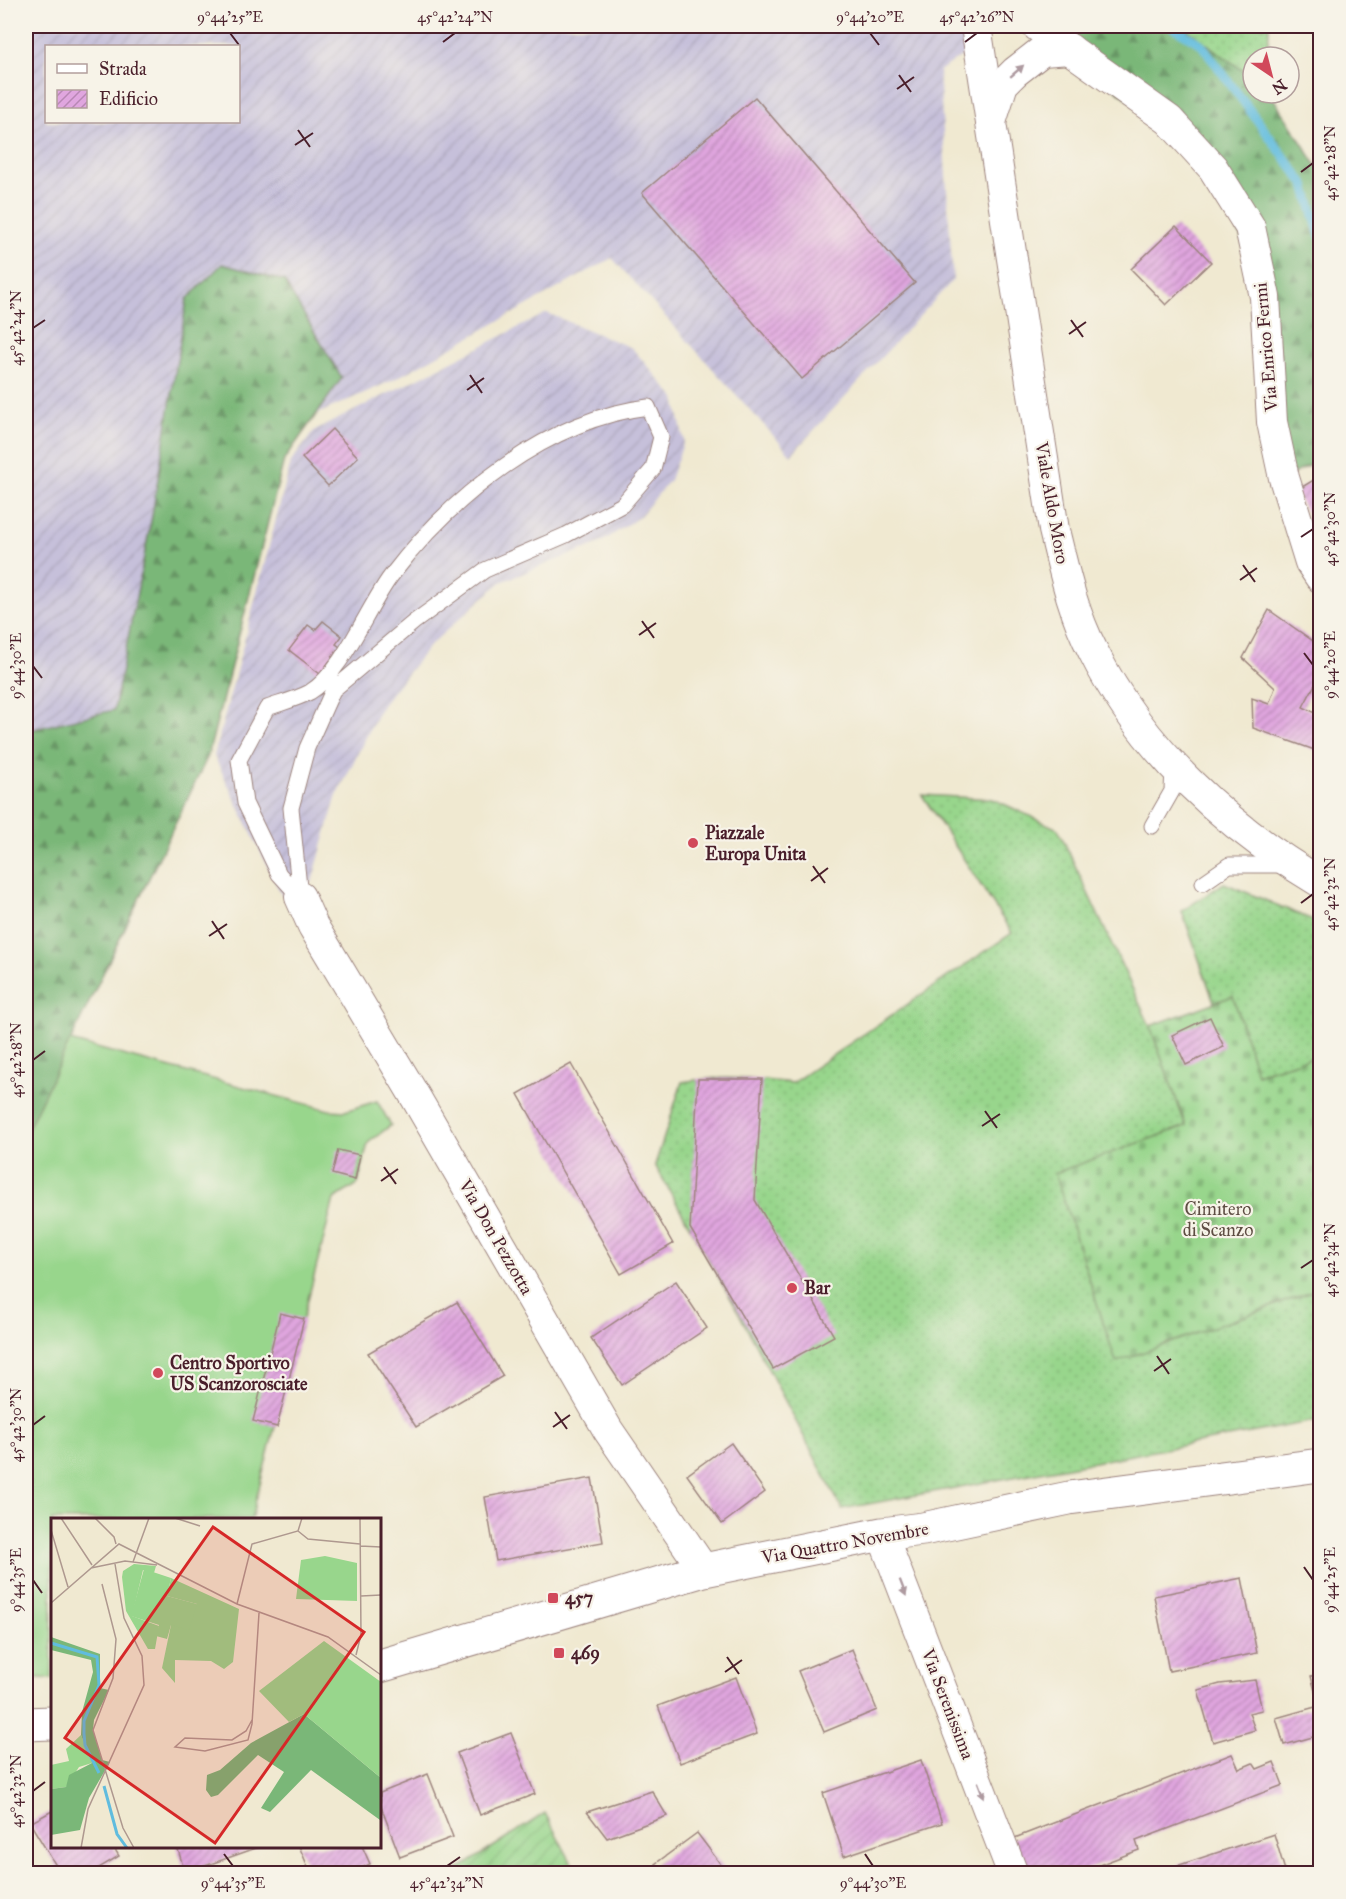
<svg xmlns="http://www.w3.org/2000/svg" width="1346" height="1899" font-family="'IM FELL Great Primer',serif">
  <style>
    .industrial { fill: url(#industrial-furrows); fill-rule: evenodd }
    .grass { fill: url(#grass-dots); stroke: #717a5c; stroke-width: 1.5 }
    .forest { fill: url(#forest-firs); stroke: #626b52; stroke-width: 1.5 }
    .cemetery { fill: url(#cemetery-stones); stroke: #717a5c; stroke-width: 1.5 }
    .garden { fill: url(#garden-furrows); stroke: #717a5c; stroke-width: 1.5 }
    .pitch { fill: #98d68c; stroke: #717a5c; stroke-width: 1.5 }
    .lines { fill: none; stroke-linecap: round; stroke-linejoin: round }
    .stream { stroke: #60bcde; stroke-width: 9 }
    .building { fill: url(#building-hatch) }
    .service-casing { stroke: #9d847e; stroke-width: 17 }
    .minor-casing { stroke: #9d847e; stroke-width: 32 }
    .tertiary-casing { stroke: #9d847e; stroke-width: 35 }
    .service { stroke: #fff; stroke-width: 15 }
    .minor { stroke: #fff; stroke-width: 30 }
    .tertiary { stroke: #fff; stroke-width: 33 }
    .oneway { fill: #ae9aa0 }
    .ticks { fill: none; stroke: #4a1f2b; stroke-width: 2 }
    .poi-dot { fill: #d1495b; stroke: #f7f3e8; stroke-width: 2 }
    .labels { text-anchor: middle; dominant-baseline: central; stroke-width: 4.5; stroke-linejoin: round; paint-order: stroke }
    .street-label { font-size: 18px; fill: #4a1f2b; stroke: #f7f3e8 }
    .poi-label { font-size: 18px; font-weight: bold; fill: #4a1f2b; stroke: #f7f3e8; text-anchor: start }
    .park-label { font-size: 18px; fill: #5e4d43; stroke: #f7f3e8 }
    .inset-river { fill: none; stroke: #60bcde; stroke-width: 3 }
    .inset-road { fill: none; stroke: #ae988f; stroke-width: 1.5 }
    .view { fill: #d62828; fill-opacity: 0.15; stroke: #d62828; stroke-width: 3 }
    .inset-edge { fill: none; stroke: #4a1f2b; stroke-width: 3 }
    .neatline { fill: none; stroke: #4a1f2b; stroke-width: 2 }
    .ticks-label { font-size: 15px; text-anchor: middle; fill: #4a1f2b }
  </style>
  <defs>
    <pattern id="industrial-furrows" width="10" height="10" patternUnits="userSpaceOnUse" patternTransform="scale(1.5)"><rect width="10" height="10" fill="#c6c0da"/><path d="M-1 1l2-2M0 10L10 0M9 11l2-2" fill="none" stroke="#aca5bb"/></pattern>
    <pattern id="grass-dots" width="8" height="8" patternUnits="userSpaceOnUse" patternTransform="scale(1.5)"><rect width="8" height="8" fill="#98d68c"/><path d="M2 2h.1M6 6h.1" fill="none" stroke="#84b779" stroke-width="1.8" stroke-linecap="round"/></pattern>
    <pattern id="forest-firs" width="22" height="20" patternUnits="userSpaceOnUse" patternTransform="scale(1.5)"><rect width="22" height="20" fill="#7ab778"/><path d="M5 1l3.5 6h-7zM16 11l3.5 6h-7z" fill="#669463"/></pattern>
    <pattern id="cemetery-stones" width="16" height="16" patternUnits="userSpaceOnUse" patternTransform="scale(1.5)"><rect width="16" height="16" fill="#98d68c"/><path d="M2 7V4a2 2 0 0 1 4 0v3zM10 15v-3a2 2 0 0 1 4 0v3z" fill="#84b779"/></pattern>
    <pattern id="garden-furrows" width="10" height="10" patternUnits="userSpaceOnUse" patternTransform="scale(1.5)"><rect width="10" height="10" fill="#98d68c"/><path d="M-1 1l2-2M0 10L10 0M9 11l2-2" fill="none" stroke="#84b779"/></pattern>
    <pattern id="building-hatch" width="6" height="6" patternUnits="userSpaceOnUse" patternTransform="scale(1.5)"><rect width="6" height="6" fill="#e0a6df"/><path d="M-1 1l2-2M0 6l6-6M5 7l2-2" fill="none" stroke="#b887b5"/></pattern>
  </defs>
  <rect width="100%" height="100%" fill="#f7f3e8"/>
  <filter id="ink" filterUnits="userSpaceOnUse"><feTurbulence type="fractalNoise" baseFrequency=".0167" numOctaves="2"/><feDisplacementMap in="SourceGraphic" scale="12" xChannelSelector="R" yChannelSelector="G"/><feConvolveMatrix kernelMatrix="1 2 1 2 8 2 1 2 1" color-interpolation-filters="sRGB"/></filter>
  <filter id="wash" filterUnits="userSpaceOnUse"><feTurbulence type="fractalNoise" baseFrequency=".008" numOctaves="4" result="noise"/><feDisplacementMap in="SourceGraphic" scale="24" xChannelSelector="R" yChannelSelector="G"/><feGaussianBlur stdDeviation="1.35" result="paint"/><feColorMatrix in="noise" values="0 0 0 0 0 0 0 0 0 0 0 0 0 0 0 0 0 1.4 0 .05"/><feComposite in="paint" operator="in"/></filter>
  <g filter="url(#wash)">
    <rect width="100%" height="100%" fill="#f0e9d1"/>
    <g class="industrial">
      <path d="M26 26H981L979 45 939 71 953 280 791 455 612 258 393 380 228 454 26 1133ZM46 46H238V122H46Z"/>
      <path d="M547 313 632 348 675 398 684 441 670 480 639 517 600 543 501 582 430 645 382 705 337 795 312 882 282 896 214 756 291 462 314 431Z"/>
    </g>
    <g class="grass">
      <path d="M1182 26H1269L1268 57H1253V78Z"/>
      <path d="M922 795 993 799 1058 829 1150 1026 1186 1126 1116 1361 1320 1289V1420L842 1509 741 1317 655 1165 682 1082C718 1075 757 1079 792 1083L1012 933Z"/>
      <path d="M1224 883 1320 923V1055L1257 1074 1233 997 1214 1002 1182 911Z"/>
    </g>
    <g class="forest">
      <path d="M1037 26H1182L1253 78V93H1270L1320 171V461L1284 478 1265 297 1213 168Z"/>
      <path d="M222 264 284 281 342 378 284 460 208 756 26 1133V731L114 710 152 516 187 299Z"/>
    </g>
    <path class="cemetery" d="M1233 996 1257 1074 1320 1055V1289L1116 1362 1055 1173 1186 1126 1150 1026Z"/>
    <path class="garden" d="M545 1813 577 1873H453Z"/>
    <path class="pitch" d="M70 1041 329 1110 345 1111 377 1101 391 1125 368 1143 358 1184 334 1199 251 1519 52 1520V1679L26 1677V1133Z"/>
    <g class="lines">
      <path class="stream" d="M1171 26 1201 44 1305 185 1320 236"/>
    </g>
    <g id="blocks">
      <g class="building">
        <path d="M755 97 915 283 802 379 642 193Z"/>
        <path d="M1176 226 1211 262 1166 305 1131 269Z"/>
        <path d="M332 429 358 457 328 486 302 458Z"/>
        <path d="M1320 476V534L1294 492Z"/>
        <path d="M1269 610 1320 646V675L1303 707 1320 715V752L1253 728 1252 698 1269 704 1275 688 1243 658Z"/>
        <path d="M323 621 342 636 336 644 340 647 320 674 289 650 308 625 315 630Z"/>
        <path d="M1210 1017 1224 1047 1186 1065 1172 1035Z"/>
        <path d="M571 1064 673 1244 621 1274 518 1094Z"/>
        <path d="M698 1079H762L755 1200 834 1336 773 1369 690 1228Z"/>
        <path d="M338 1150 360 1155 355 1180 332 1174Z"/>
        <path d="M676 1281 707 1328 622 1385 591 1338Z"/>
        <path d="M457 1302 503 1376 416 1427 368 1353Z"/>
        <path d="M280 1313 304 1319 277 1427 253 1421Z"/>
        <path d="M731 1443 765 1492 722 1524 687 1475Z"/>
        <path d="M592 1478 603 1542 496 1561 485 1497Z"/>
        <path d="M1242 1578 1257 1653 1169 1671 1154 1596Z"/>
        <path d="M852 1649 877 1710 824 1732 798 1671Z"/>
        <path d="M1320 1673V1735L1284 1745 1276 1718 1319 1706 1311 1676Z"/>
        <path d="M736 1677 757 1734 680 1763 658 1706Z"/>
        <path d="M1255 1680 1262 1710 1249 1713 1255 1730 1213 1742 1198 1690 1220 1684Z"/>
        <path d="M511 1733 535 1794 480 1815 457 1753Z"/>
        <path d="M1232 1754 1239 1769 1253 1763 1257 1769 1274 1762 1283 1785 1136 1841 1139 1850 1086 1870 1088 1874H1024L1012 1839Z"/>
        <path d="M921 1760 942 1823 844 1856 823 1793Z"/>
        <path d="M428 1774 453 1837 400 1857 380 1804V1793Z"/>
        <path d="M652 1791 667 1816 607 1838 587 1812Z"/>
        <path d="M52 1811V1846H113L119 1856 89 1874H61L30 1823Z"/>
        <path d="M697 1833 728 1874H662L655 1864Z"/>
        <path d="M1274 1834 1286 1874H1155V1873Z"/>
        <path d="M177 1846H259V1847L185 1873Z"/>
        <path d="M299 1846H362L370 1864 349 1874H311Z"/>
      </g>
    </g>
  </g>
  <g filter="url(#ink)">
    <use href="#blocks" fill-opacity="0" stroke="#9d847e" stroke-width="1.5"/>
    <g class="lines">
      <defs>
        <g id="service">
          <path d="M648 407 661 437 653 469 622 505 566 535 485 570 414 622 333 690 307 748 291 808 300 897 279 874 245 803 239 760 267 708C281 703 297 699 310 692 343 672 368 606 391 576 451 497 547 419 648 407Z"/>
          <path d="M1152 826 1172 791 1173 767"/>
          <path d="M1203 883 1229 865H1284"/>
        </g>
        <g id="minor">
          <path d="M976 26 1054 530C1064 571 1073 613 1093 651 1142 750 1227 827 1320 882"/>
          <path d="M1037 26 1169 120 1213 168 1250 227 1265 297 1272 422 1284 478 1310 562 1320 577"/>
          <path d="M992 119 1003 84 1015 72 1042 51 1070 49"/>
          <path d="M300 897 313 926 416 1098 608 1430 704 1570"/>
          <path d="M882 1534 1013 1874"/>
        </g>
        <g id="tertiary">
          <path d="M380 1666 704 1570 882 1534 923 1529 1069 1498 1320 1465"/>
          <path d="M26 1724 52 1723"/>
        </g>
      </defs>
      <use href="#service" class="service-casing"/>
      <use href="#minor" class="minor-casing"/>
      <use href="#tertiary" class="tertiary-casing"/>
      <use href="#service" class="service"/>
      <use href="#minor" class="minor"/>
      <use href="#tertiary" class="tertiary"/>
    </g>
    <defs><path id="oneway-solid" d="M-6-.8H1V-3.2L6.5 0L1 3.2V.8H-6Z" transform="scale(1.5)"/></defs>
    <g class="oneway">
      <use href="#oneway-solid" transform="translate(1017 71) rotate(-41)"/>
      <use href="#oneway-solid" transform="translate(903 1588) rotate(69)"/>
      <use href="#oneway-solid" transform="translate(981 1790) rotate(69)"/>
    </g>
  </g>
  <path class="ticks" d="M230 33 239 45M870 33 879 45M443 42 455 33M965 42 977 33M899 75 911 92M897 89 914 77M298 130 310 147M295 145 313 133M1301 172 1313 163M1071 320 1083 337M33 328 45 320M1069 334 1086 322M470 375 482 393M467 390 484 378M1301 537 1313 529M1243 565 1255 582M1240 580 1257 568M642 621 654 638M639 635 656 623M1304 653 1313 665M33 666 42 678M813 866 825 883M811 881 828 868M1301 903 1313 894M212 921 224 939M209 936 227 924M33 1060 45 1051M985 1111 997 1128M982 1126 1000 1114M384 1167 396 1184M381 1181 398 1169M1301 1268 1313 1260M1157 1356 1169 1374M1154 1371 1171 1359M555 1412 567 1429M33 1425 45 1416M553 1427 570 1415M1304 1567 1313 1580M33 1580 42 1593M727 1657 739 1674M725 1672 742 1660M33 1791 45 1782M224 1854 233 1866M865 1854 873 1866M447 1866 460 1857"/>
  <g class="poi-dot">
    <circle cx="693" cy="843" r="6"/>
    <circle cx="792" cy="1288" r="6"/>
    <circle cx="158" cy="1373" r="6"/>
    <rect x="547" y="1592" width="12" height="12" rx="3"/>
    <rect x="553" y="1647" width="12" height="12" rx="3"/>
  </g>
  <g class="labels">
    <g class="street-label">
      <text transform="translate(1266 347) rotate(-95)">Via Enrico Fermi</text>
      <text transform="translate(1052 503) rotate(80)">Viale Aldo Moro</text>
      <text transform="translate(496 1237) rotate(60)">Via Don Pezzotta</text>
      <text transform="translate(845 1543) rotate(-10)">Via Quattro Novembre</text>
      <text transform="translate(948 1704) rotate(69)">Via Serenissima</text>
    </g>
    <g class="poi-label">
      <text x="705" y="833">Piazzale<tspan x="705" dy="21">Europa Unita</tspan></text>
      <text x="804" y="1288">Bar</text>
      <text x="170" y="1363">Centro Sportivo<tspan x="170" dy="21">US Scanzorosciate</tspan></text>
      <text x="565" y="1598">457</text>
      <text x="571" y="1653">469</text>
    </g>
    <g class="park-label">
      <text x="1218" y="1209">Cimitero<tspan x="1218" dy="21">di Scanzo</tspan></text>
    </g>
  </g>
  <g transform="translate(51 1518)">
    <rect width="330" height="330" fill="#f0e9d1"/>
    <path d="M83 46 105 48 103 55 92 52 81 98 108 108 104 131H97L75 93 71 59 72 53ZM120 60 188 91 182 144 173 151 160 143 124 142V165L111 150 120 107 146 86 116 78ZM30 217 41 245 28 249 15 269 0 271V247L18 243 15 231Z" fill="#98d68c"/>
    <path d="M0 119 49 136V170L58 172 43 202 42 212 51 242 59 244 38 280 29 312 0 317V271L15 269 18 257 41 245 30 217 31 194 42 154 40 142 0 132ZM253 196 330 260 329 302 260 252 219 294 210 290 233 254 207 237 167 277 160 279 155 272 156 257 169 252 200 225Z" fill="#7ab778"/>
    <path d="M93 51 120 60 116 78 146 86 138 112 120 107 116 121 105 118 108 107 80 98Z" fill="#98d68c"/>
    <path d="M274 38 306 45V83L245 81 250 42Z" fill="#98d68c"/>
    <path d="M273 123 330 164V260L253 196 238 204 208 173Z" fill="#98d68c"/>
    <path class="inset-river" d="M0 125 46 139 48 167 33 203V216L34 227 48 255M53 268 66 316 76 330"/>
    <path class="inset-road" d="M10 0 41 47M44 0 63 19 65 26M124 0 149 8M0 12 17 69M247 13 257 21 309 26M309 28 330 29M82 44 98 0M40 50 74 43 106 47M51 66 65 121 62 160 42 212 72 310 83 330M310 78 330 77M0 85 68 26 186 86 277 119 330 157M186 86 201 26 247 13 251 0M305 137 310 117 309 0M201 202 195 213 181 222 134 220 124 229 154 233 197 222 201 206 208 95M30 330 37 291 93 167 91 138 73 100 64 46"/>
    <path class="view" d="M162 9 313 114 164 325 14 220Z"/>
    <rect width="330" height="330" class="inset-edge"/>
  </g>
  <rect width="1346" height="1899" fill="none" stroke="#f7f3e8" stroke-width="66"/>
  <rect x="45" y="45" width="195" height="78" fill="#f7f3e8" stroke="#b29e9c" stroke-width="1.5"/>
  <rect x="57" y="64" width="30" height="9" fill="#ffffff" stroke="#b29e9c" stroke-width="1.5"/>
  <text x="99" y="75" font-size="18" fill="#4a1f2b">Strada</text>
  <rect x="57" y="90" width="30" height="18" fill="url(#building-hatch)" stroke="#b29e9c" stroke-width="1.5"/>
  <text x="99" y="105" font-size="18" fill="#4a1f2b">Edificio</text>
  <g transform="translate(1271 75) rotate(145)"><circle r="28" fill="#f7f3e8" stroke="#b29e9c" stroke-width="1.5"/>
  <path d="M0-4.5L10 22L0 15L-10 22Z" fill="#d1495b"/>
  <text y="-9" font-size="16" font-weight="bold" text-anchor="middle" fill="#4a1f2b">N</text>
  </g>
  <rect x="33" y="33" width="1280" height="1833" class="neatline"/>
  <g class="ticks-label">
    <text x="230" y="22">9°44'25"E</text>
    <text x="455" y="22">45°42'24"N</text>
    <text x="870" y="22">9°44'20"E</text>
    <text x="977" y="22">45°42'26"N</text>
    <text transform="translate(1330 163) rotate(-90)" y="5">45°42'28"N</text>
    <text transform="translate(16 328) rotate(-90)" y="5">45°42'24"N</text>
    <text transform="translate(1330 529) rotate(-90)" y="5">45°42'30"N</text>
    <text transform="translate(1330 665) rotate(-90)" y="5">9°44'20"E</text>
    <text transform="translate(16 666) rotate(-90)" y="5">9°44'30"E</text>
    <text transform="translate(1330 894) rotate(-90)" y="5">45°42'32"N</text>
    <text transform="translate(16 1060) rotate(-90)" y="5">45°42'28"N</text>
    <text transform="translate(1330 1260) rotate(-90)" y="5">45°42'34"N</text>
    <text transform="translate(16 1425) rotate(-90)" y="5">45°42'30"N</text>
    <text transform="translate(1330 1580) rotate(-90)" y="5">9°44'25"E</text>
    <text transform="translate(16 1580) rotate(-90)" y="5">9°44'35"E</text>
    <text transform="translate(16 1791) rotate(-90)" y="5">45°42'32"N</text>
    <text x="233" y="1888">9°44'35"E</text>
    <text x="447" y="1888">45°42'34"N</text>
    <text x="873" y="1888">9°44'30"E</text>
  </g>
</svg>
